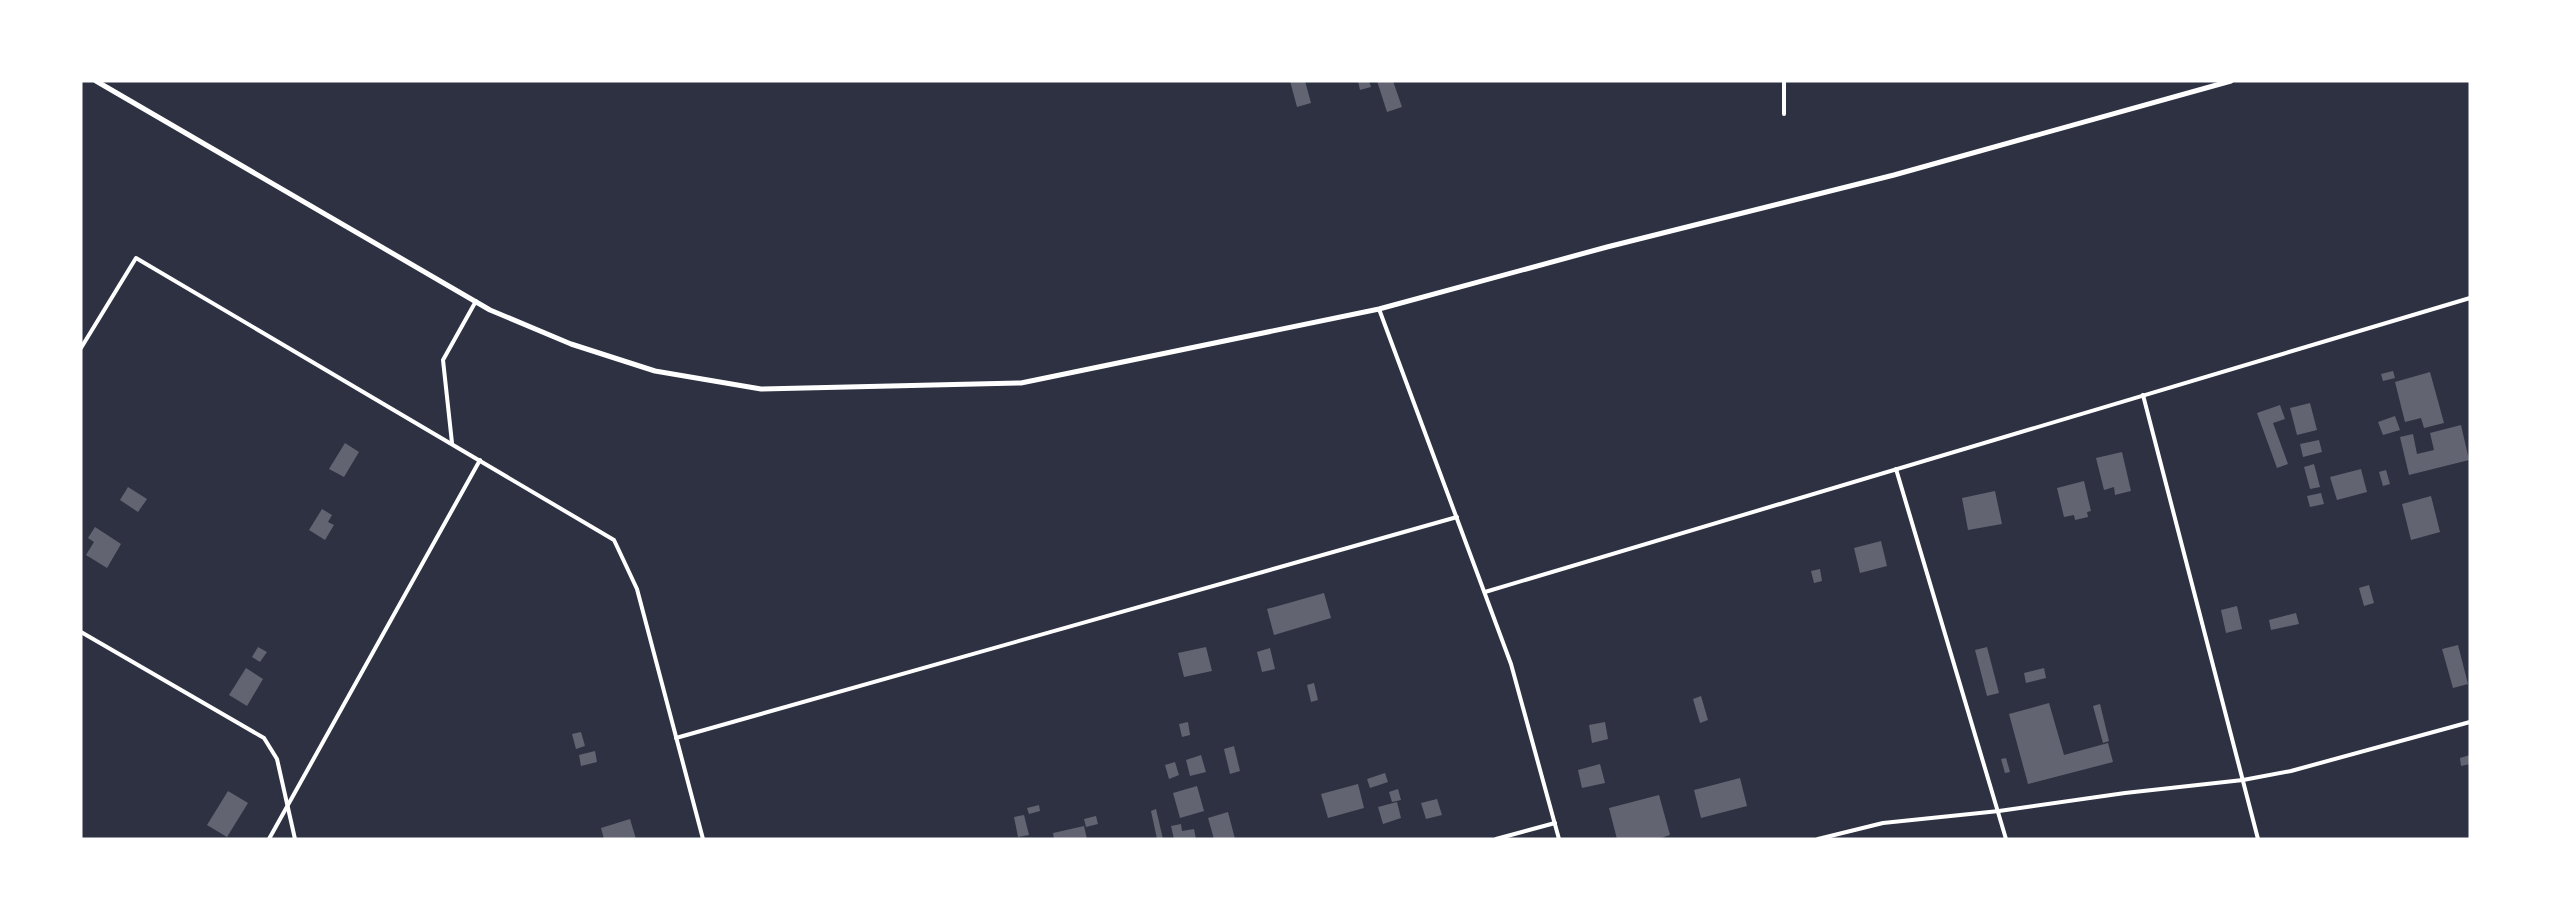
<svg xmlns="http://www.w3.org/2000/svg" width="2551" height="920" font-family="'Crimson Pro',serif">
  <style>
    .building { fill: #626471 }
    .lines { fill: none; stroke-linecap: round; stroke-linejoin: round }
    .service { stroke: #fff; stroke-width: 4 }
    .minor { stroke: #fff; stroke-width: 5 }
  </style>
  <rect width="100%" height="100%" fill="#2d3142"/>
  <g class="building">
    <path d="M1290 81H1305L1311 103 1297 107Z"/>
    <path d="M1358 81H1369L1371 87 1360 90Z"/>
    <path d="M1377 81H1393L1402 107 1387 112Z"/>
    <path d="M2393 371 2395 378 2383 381 2381 374Z"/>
    <path d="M2430 372 2444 423 2424 428 2421 418 2405 422 2395 382Z"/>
    <path d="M2310 403 2317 430 2297 435 2290 408Z"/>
    <path d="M2280 405 2285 419 2273 423 2288 464 2277 468 2257 413Z"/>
    <path d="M2395 416 2400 430 2383 435 2378 422Z"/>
    <path d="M2461 425 2469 460 2409 475 2400 437 2413 434 2417 454 2434 450 2430 433Z"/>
    <path d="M2319 440 2322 452 2303 457 2300 444Z"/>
    <path d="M345 443 359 452 344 477 329 469Z"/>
    <path d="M2122 452 2131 491 2115 495 2114 487 2104 490 2096 458Z"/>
    <path d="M2314 464 2320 487 2310 489 2304 467Z"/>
    <path d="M2361 469 2367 492 2337 500 2330 477Z"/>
    <path d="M2386 470 2390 484 2383 486 2379 472Z"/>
    <path d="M2084 481 2091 511 2087 512 2088 517 2075 520 2074 515 2064 517 2057 488Z"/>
    <path d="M128 487 147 499 138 512 120 500Z"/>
    <path d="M1995 491 2002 524 1968 530 1962 498Z"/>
    <path d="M2321 493 2324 504 2310 507 2307 496Z"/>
    <path d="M2431 496 2440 532 2411 540 2402 504Z"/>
    <path d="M322 509 332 515 328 522 334 525 325 540 309 530Z"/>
    <path d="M95 527 121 544 107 568 86 555 94 542 88 538Z"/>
    <path d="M1881 541 1887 566 1860 573 1854 548Z"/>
    <path d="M1820 569 1822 581 1814 583 1811 571Z"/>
    <path d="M2369 585 2374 603 2364 606 2359 588Z"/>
    <path d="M1324 593 1331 618 1274 635 1267 609Z"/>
    <path d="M2237 606 2242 629 2226 633 2221 610Z"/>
    <path d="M2296 613 2299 624 2271 630 2269 620Z"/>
    <path d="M2458 645 2468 684 2453 688 2442 649Z"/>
    <path d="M258 647 267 652 260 662 252 657Z"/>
    <path d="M1206 647 1212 671 1184 677 1178 653Z"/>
    <path d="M1987 647 1999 693 1987 696 1975 650Z"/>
    <path d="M1270 648 1275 669 1262 672 1257 652Z"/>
    <path d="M246 668 263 679 247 706 229 695Z"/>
    <path d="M2044 668 2046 678 2026 683 2024 673Z"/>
    <path d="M1314 683 1318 700 1311 702 1307 685Z"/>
    <path d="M1701 696 1708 720 1700 723 1693 699Z"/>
    <path d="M2049 703 2064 755 2108 743 2113 762 2028 784 2009 714Z"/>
    <path d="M2100 704 2109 741 2103 743 2093 706Z"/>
    <path d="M1188 722 1190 735 1182 737 1179 724Z"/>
    <path d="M1605 722 1608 739 1592 743 1589 725Z"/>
    <path d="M581 732 585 746 576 749 572 734Z"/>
    <path d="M1234 746 1240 771 1230 774 1224 749Z"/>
    <path d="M595 751 597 762 581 766 579 755Z"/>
    <path d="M1201 755 1206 772 1190 776 1186 760Z"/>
    <path d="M2470 755V764L2461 766 2460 758Z"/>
    <path d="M2006 758 2010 772 2005 773 2001 759Z"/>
    <path d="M1175 762 1179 775 1169 779 1165 765Z"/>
    <path d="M1600 764 1605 783 1582 788 1578 770Z"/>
    <path d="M1385 773 1388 782 1370 788 1367 779Z"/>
    <path d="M1740 778 1747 806 1701 818 1694 790Z"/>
    <path d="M1358 784 1364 808 1328 818 1321 794Z"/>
    <path d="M1197 786 1204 811 1180 818 1173 793Z"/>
    <path d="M1398 789 1401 800 1392 802 1389 792Z"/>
    <path d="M228 791 248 803 227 837 207 825Z"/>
    <path d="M1659 795 1670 835 1658 839H1617L1609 808Z"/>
    <path d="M1437 799 1442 815 1426 819 1421 803Z"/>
    <path d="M1397 802 1401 818 1383 824 1378 807Z"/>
    <path d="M1039 805 1040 811 1029 814 1027 808Z"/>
    <path d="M1156 809 1163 839H1157L1151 811Z"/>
    <path d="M1228 812 1235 839H1214L1208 818Z"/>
    <path d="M1024 815 1029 835 1018 837 1014 817Z"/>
    <path d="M1096 816 1098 824 1086 827 1084 819Z"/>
    <path d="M630 819 636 839H604L601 828Z"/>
    <path d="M1181 824 1182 831 1194 829 1196 839H1174L1171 826Z"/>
    <path d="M1084 826 1087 839H1054L1053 833Z"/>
  </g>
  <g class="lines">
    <g class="service">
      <path d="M1784 81V114"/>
      <path d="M1379 309 1511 664 1559 839"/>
      <path d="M81 348 136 258 614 540 637 589 703 839"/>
      <path d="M2143 395 2258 839"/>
      <path d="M452 443 443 360 476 301"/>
      <path d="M1896 469 2006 839"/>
      <path d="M1485 592 2470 298"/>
      <path d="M81 632 264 738 277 759 295 839"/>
      <path d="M676 738 1457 517"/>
      <path d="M269 839 480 460"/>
      <path d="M1496 839 1555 823"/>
      <path d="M1818 839 1883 823 1999 811 2125 793 2243 780 2291 771 2470 722"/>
    </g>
    <path class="minor" d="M96 81 490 310 571 344 655 371 761 389 1021 383 1379 309 1607 247 1894 175 2231 81"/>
  </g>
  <rect width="2551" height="920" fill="none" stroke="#ffffff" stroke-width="165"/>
</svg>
